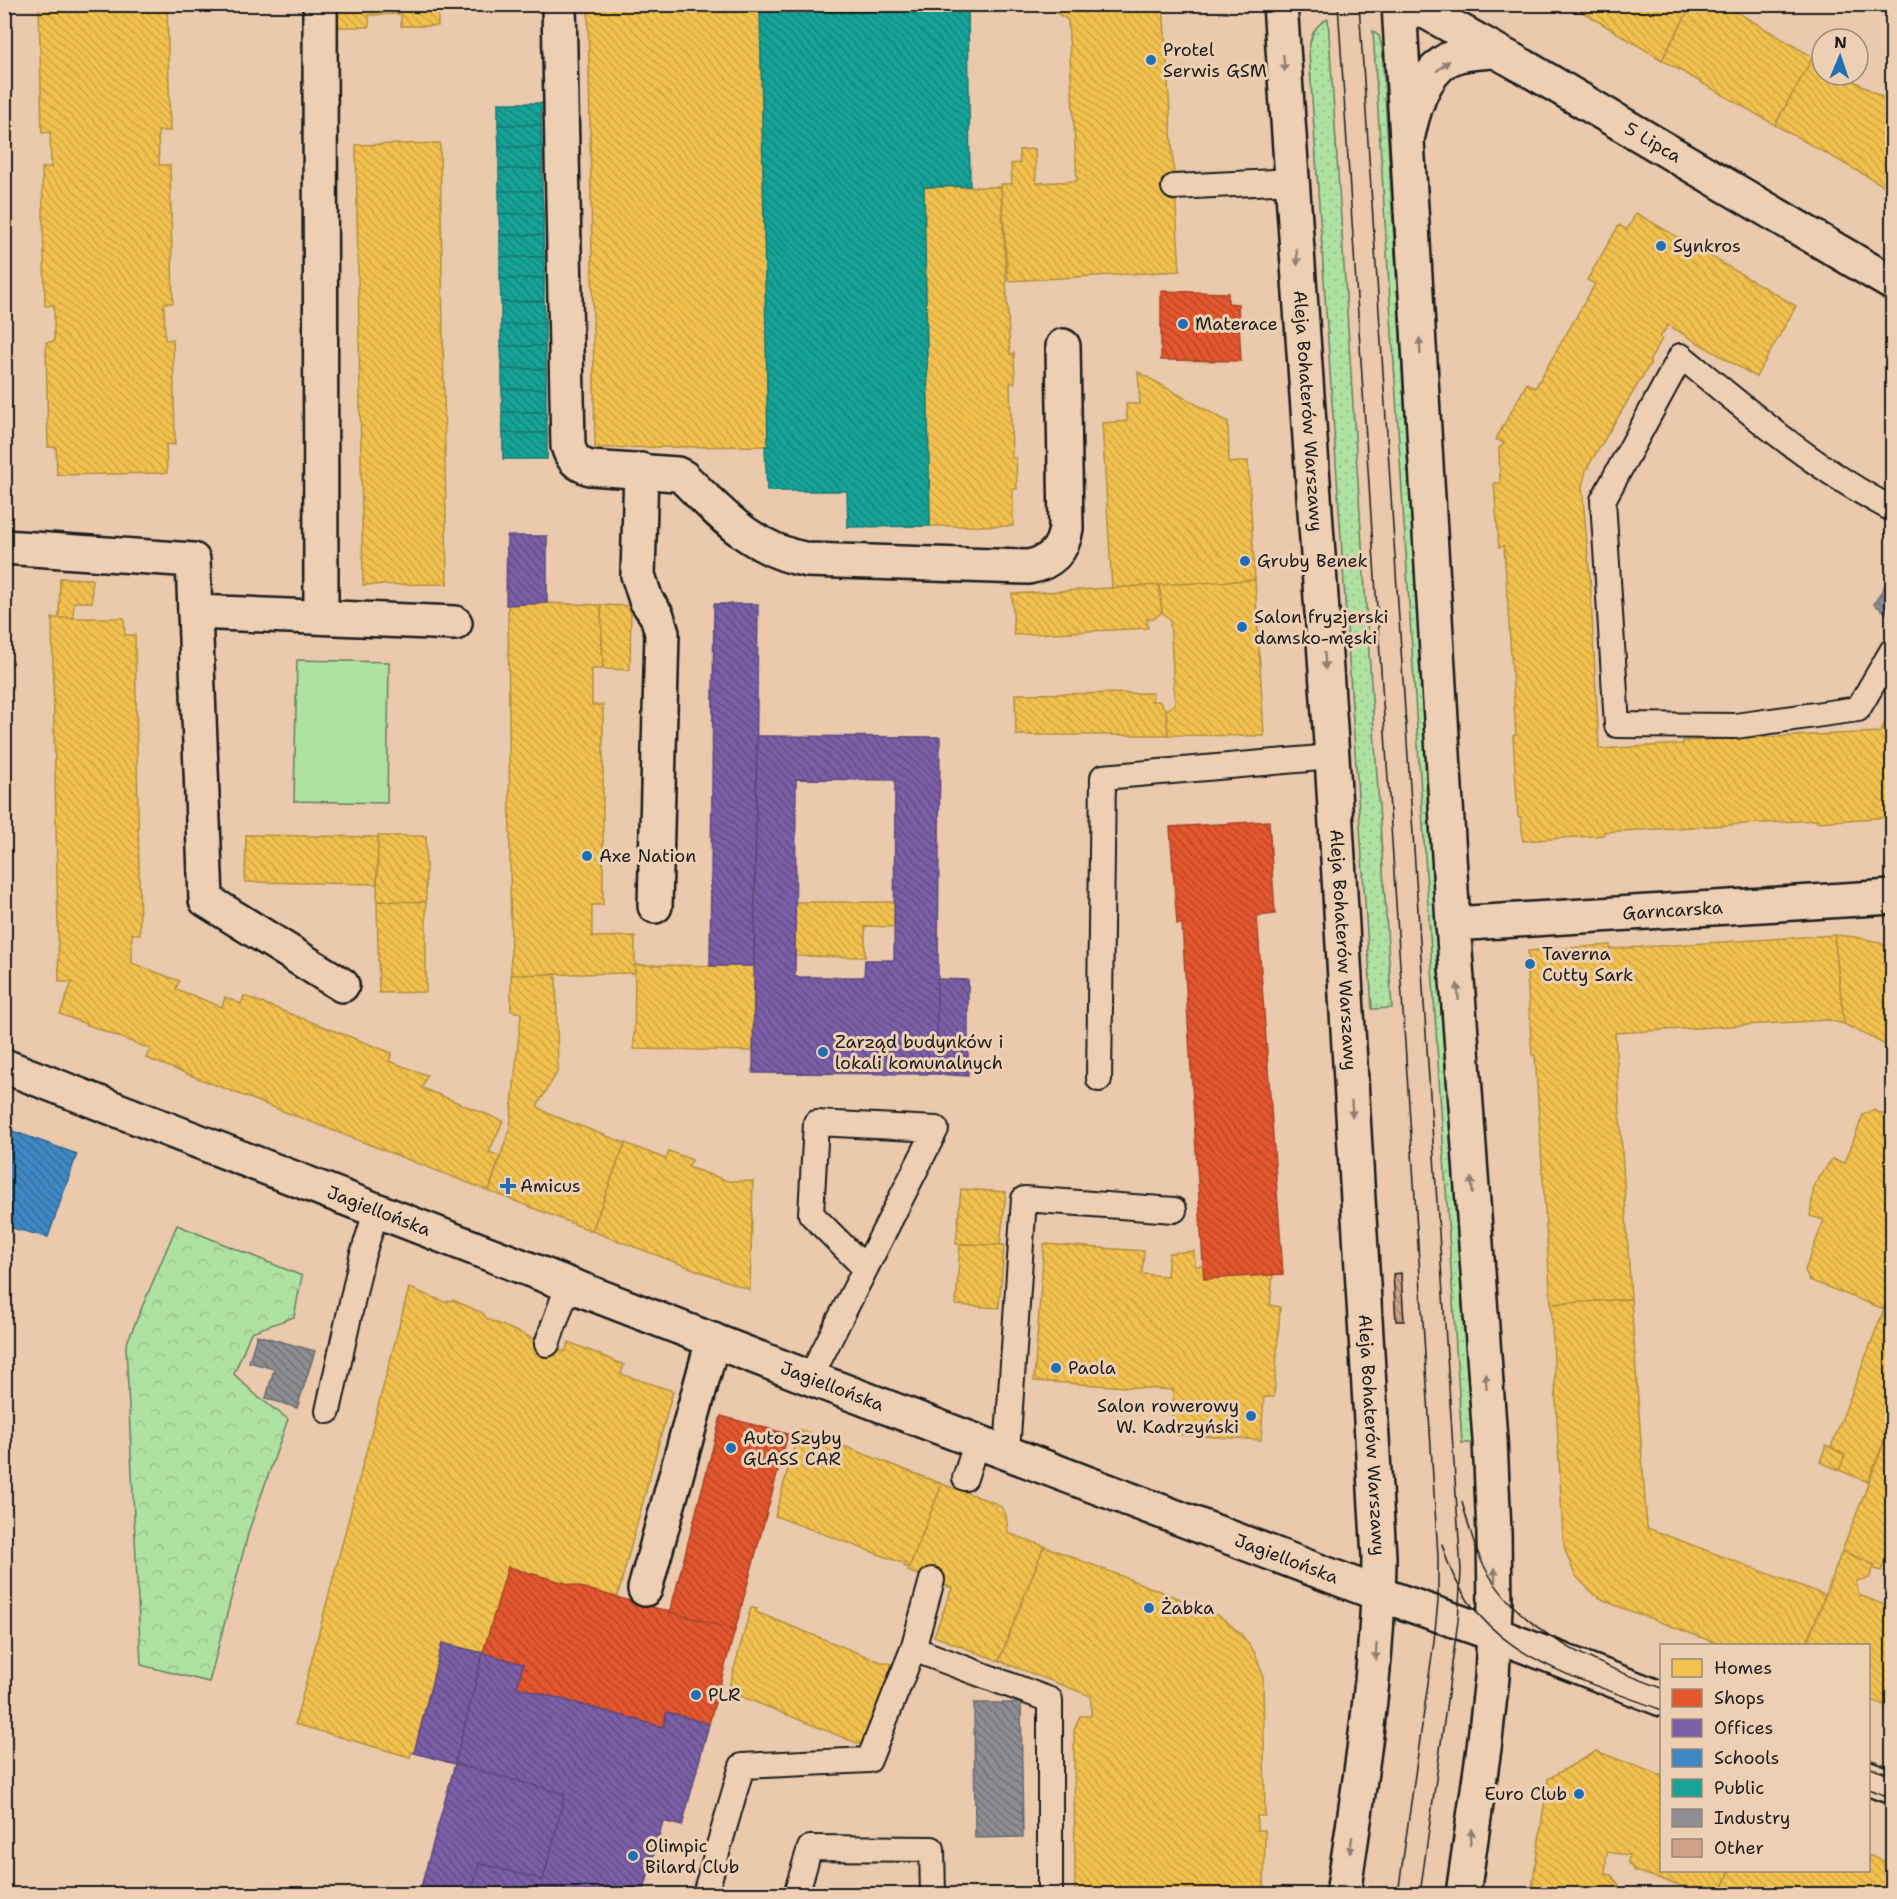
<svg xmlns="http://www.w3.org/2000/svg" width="1897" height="1899" font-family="'Shantell Sans',sans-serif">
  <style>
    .grass { fill: url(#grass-dots); stroke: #667f5f; stroke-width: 1.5 }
    .forest { fill: url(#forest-crowns); stroke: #667f5f; stroke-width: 1.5 }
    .green { fill: #afe2a2; stroke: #667f5f; stroke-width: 1.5 }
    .homes { fill: url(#homes-back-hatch); stroke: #b2903f; stroke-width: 1.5 }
    .shops { fill: url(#shops-back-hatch); stroke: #a84529; stroke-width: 1.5 }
    .offices { fill: url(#offices-back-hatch); stroke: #5e4a7d; stroke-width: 1.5; fill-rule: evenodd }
    .schools { fill: url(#schools-back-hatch); stroke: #346892; stroke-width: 1.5 }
    .public { fill: url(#public-back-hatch); stroke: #187a73; stroke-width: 1.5 }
    .industry { fill: url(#industry-back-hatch); stroke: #6b6b6f; stroke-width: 1.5 }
    .building { fill: url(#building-back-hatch); stroke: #1c1c1c; stroke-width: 1.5 }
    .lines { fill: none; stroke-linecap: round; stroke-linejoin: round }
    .service-casing { stroke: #1c1c1c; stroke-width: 28 }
    .minor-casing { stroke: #1c1c1c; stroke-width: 38 }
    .tertiary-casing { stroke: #1c1c1c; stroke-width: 38 }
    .service { stroke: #edd0b3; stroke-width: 24 }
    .minor { stroke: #edd0b3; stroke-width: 33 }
    .tertiary { stroke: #edd0b3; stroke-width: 33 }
    .tram { stroke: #1c1c1c; stroke-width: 1.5 }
    .oneway { fill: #8f7f6f }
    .poi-dot { fill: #1f6fb2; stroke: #edd0b3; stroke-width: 2 }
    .labels { text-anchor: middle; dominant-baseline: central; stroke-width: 6; stroke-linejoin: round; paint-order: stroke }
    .poi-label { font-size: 18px; fill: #1c1c1c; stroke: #edd0b3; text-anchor: start }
    .street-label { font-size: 18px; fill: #1c1c1c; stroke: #edd0b3 }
  </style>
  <defs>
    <pattern id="grass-dots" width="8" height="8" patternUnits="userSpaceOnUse" patternTransform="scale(1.5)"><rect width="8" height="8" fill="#afe2a2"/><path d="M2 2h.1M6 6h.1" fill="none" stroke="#96c18b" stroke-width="1.8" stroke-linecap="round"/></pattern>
    <pattern id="forest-crowns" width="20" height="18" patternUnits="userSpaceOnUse" patternTransform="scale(1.5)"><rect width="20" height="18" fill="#afe2a2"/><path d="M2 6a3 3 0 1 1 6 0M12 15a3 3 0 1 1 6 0" fill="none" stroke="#96c18b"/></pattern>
    <pattern id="homes-back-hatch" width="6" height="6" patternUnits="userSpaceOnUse" patternTransform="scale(1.5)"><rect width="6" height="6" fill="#f2c14e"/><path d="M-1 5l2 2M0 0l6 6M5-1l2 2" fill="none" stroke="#cfa544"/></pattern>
    <pattern id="shops-back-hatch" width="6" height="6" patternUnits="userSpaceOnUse" patternTransform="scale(1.5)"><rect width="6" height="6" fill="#e4572e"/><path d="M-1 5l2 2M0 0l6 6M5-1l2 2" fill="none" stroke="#b84726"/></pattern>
    <pattern id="offices-back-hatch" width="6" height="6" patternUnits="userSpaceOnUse" patternTransform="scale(1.5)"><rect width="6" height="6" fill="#7b5ea7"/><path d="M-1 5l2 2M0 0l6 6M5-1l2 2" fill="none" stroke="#644d87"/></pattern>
    <pattern id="schools-back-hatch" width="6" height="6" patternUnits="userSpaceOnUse" patternTransform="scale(1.5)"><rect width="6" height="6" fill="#3f88c5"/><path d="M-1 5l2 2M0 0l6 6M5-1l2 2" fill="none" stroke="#346e9f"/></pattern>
    <pattern id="public-back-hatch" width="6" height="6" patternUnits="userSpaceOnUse" patternTransform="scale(1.5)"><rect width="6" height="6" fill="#17a398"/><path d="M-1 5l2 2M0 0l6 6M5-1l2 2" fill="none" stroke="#14847b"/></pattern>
    <pattern id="industry-back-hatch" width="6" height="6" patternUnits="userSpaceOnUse" patternTransform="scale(1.5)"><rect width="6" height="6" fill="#8d8d92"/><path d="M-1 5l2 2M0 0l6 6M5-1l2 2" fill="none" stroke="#727276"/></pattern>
    <pattern id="building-back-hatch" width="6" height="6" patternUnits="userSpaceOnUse" patternTransform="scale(1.5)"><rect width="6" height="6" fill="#cfa188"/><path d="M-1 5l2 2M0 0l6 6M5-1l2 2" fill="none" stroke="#a7826e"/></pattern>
  </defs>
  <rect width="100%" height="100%" fill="#eac9ac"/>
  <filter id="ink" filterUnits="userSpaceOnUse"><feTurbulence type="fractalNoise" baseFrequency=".0167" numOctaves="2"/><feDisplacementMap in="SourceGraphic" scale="12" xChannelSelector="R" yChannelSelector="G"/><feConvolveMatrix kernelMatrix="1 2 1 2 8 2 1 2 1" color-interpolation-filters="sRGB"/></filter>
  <g filter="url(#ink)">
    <g class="grass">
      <path d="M1328 19 1392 1008 1372 1009 1309 52C1310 37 1314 25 1328 19Z"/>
      <path d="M1373 31 1379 36 1382 48 1441 994 1472 1443H1462Z"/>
    </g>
    <path class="forest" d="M177 1225 302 1276 294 1317 251 1332 234 1374 258 1397 288 1419 249 1530 209 1682 141 1665 126 1345Z"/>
    <path class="green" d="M297 660 389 662 387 803 294 801Z"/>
    <g class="homes">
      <path d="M39 4H167L170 131H158L159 165H170L173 303H164L165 340 173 339 175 445 166 444 167 473 57 475 56 447H48L46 342H54V305L45 306 42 168 51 167 50 132 42 133Z"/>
      <path d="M331 4H438V26H401V14L369 15V27H331Z"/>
      <path d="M588 4H760L768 446 595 448Z"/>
      <path d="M1042 4H1163L1180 271 1008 281 1001 184H1012L1011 164 1020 163 1019 150 1035 149 1036 183 1077 181 1068 20Z"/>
      <path d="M1569 4H1692L1662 60Z"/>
      <path d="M1692 4H1723L1813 57 1775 125 1662 60Z"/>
      <path d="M1813 57 1822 62V75H1844L1892 103V181L1888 188 1775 125Z"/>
      <path d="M440 143 447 584 363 585 356 145Z"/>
      <path d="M924 187H1001L1010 354 1014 353 1015 383H1010L1012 458H1016L1017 489H1013V526H930Z"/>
      <path d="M1636 213 1796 306 1756 377 1668 325 1660 337 1662 339 1650 360V364L1586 470 1582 487 1590 577 1599 749 1683 744V741L1880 732 1892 711 1891 817 1817 822V820L1604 832V835L1523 841 1521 817H1518L1513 736 1516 735 1504 546 1499 547 1494 483H1500L1499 448 1504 443 1496 439 1527 383 1535 388 1595 284 1587 280 1619 225 1627 230Z"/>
      <path d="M1138 372 1228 422 1229 463 1248 461 1255 580 1112 588 1102 423 1127 421 1126 404H1140Z"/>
      <path d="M60 578 92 579V602H74L73 618H59Z"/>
      <path d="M1255 580 1264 736 1168 735 1166 710 1175 704 1170 620 1162 612 1159 585Z"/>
      <path d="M1159 585 1162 612 1155 618 1147 619 1148 628 1014 635 1012 594Z"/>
      <path d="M546 603 601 605 603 669H592V705H603V905H592V937L635 936V973L511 975 508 605Z"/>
      <path d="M601 605 631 606 630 670 603 669Z"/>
      <path d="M52 618H124L125 635H135L140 934H132V963L179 981 176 989 222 1007 225 997 241 1004 244 996 392 1053 389 1061 427 1075 422 1088 503 1121 489 1152 500 1156 489 1191 146 1058 150 1049 60 1014 72 982H59Z"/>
      <path d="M1153 693 1152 701H1159L1166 710 1168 735H1016L1015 694Z"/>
      <path d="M246 835 378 837 377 884 245 882Z"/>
      <path d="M378 836H426V902L377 901Z"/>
      <path d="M377 901 426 902V992L379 993Z"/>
      <path d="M795 902H894V927L865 926V957L795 956Z"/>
      <path d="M1834 935 1856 937 1878 942 1892 949V1048L1844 1024Z"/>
      <path d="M1834 935 1844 1024 1828 1020 1615 1033 1631 1299 1551 1304 1535 1055H1532L1527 973H1530L1528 951 1610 945V949Z"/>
      <path d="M635 965 754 966 753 1051 634 1049Z"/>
      <path d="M556 974 558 1071 537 1106 549 1114 625 1143 592 1231 489 1191 510 1127 521 1013 511 1011V975Z"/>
      <path d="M1873 1110 1892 1118V1288L1884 1309 1809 1280 1805 1270 1824 1220 1810 1216 1814 1185 1832 1159 1845 1163 1863 1115Z"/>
      <path d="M625 1143 666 1159 669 1151 692 1160 688 1167 728 1181H753L750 1290 592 1231Z"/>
      <path d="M961 1189 1006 1192 1000 1245 956 1244Z"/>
      <path d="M960 1244 1004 1245 999 1308 956 1305Z"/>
      <path d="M1044 1244 1144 1251 1142 1274 1167 1276 1169 1253 1194 1251 1195 1266H1203L1204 1279 1273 1275 1270 1305 1280 1307 1274 1397H1264L1261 1440 1171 1434 1173 1390 1034 1381Z"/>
      <path d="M409 1288 445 1302 453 1300 483 1313 487 1319 565 1352 569 1342 624 1365 621 1374 673 1391 617 1598 508 1567 483 1653 442 1643 414 1753 412 1752 410 1757 295 1724Z"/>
      <path d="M1892 1288V1421L1868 1482 1839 1470 1845 1455 1831 1447Z"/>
      <path d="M1631 1299 1647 1528 1825 1595 1806 1646H1724L1612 1604 1594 1595 1575 1575 1565 1550 1563 1538 1551 1304Z"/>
      <path d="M1892 1422V1541L1881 1571 1873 1568 1875 1565 1842 1551Z"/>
      <path d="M799 1429 942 1484 909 1568 904 1566 905 1564 775 1516Z"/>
      <path d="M1826 1445 1845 1455 1839 1470 1820 1462Z"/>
      <path d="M942 1484 995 1503 1003 1509 1006 1515 1008 1533 1044 1546 999 1661 934 1636 952 1588 908 1571Z"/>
      <path d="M1044 1546 1206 1609 1225 1620 1242 1635 1255 1653 1263 1675 1265 1816H1257V1830H1265L1264 1894H1075L1074 1730 1080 1716H1091V1696L999 1661Z"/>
      <path d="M1842 1551 1875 1565 1869 1578 1856 1581 1859 1595 1892 1608V1708L1868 1699V1646H1806Z"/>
      <path d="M751 1607 757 1609 756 1612 878 1661 893 1664 862 1745 728 1691Z"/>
      <path d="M1596 1751 1662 1776V1870H1730L1721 1894H1694L1693 1889 1635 1871 1628 1862 1629 1855 1607 1852 1605 1874 1611 1875 1619 1885 1616 1894H1619H1531L1548 1779Z"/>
      <path d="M1868 1855 1892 1864 1883 1894H1721L1730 1870H1868Z"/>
      <path d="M1892 1866V1894H1883Z"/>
    </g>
    <g class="shops">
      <path d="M1161 291 1228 293V303L1238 304 1241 361 1161 360Z"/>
      <path d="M1269 821 1275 914 1257 916 1283 1274 1204 1279 1182 924H1177L1170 827Z"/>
      <path d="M721 1416 788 1434 735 1630 670 1612Z"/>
      <path d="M508 1567 735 1630 709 1724 667 1712 663 1727 517 1687 523 1664 483 1653Z"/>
    </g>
    <g class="offices">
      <path d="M507 536H547V603L506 605Z"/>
      <path d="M714 604H758L754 966H710Z"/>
      <path d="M757 736 940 737 937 1074 753 1073ZM796 779 895 780 894 960H865L864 977H795Z"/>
      <path d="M937 979 968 980V1076L937 1074Z"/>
      <path d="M442 1643 483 1653 455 1764 414 1753Z"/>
      <path d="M483 1653 523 1664 517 1687 663 1727 667 1712 709 1724 682 1826 663 1821 643 1894H489L472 1890 479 1863 543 1880 565 1794 455 1764Z"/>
      <path d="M455 1764 565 1794 543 1880 479 1863 472 1890 489 1894H419Z"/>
    </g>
    <path class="schools" d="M4 1128 77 1154 48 1237 4 1226Z"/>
    <g class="public">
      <path d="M760 4H968L970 186 924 187 930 526 848 527 847 491H767L765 446H768Z"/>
      <rect x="498" y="103" width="43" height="22"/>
      <path d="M498 125H541L542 147H499Z"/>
      <rect x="499" y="147" width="43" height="22"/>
      <rect x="499" y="169" width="43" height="22"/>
      <path d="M499 191H542L543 214H499Z"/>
      <path d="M499 214H543V235H500Z"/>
      <path d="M500 235H543L544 257H500Z"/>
      <path d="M500 257H544V278L500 279Z"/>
      <path d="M544 278V301L501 302 500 279Z"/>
      <path d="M544 301 545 323 501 325V302Z"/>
      <path d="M545 323V346H501V325Z"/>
      <path d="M501 346H545L546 369H502Z"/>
      <rect x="502" y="369" width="44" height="20"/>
      <rect x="502" y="389" width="44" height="23"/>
      <path d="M502 412H546L547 433H503Z"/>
      <rect x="503" y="433" width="44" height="26"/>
    </g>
    <g class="industry">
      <path d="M1892 573V617L1874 604Z"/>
      <path d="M257 1335 315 1351 297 1408 266 1398 274 1369 249 1362Z"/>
      <path d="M974 1703H1021L1023 1837 975 1838Z"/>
    </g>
    <path class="building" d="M1401 1273 1404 1321H1396L1393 1274Z"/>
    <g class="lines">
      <defs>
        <g id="service">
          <path d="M1174 187 1292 181"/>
          <path d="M1892 509C1815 469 1748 411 1681 356L1603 500 1617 725 1735 726 1858 709 1892 651"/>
          <path d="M1099 1079 1103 777 1332 757"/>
          <path d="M547 1344 569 1283"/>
          <path d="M810 1378 936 1129 816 1123 811 1214 865 1268"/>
          <path d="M328 1411 362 1257 377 1209"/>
          <path d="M1007 1452 1024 1199 1174 1210"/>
          <path d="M965 1478 977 1441"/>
          <path d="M913 1649 932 1580"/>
          <path d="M705 1894 742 1766 869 1760 913 1649 1050 1700V1894"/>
          <path d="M796 1894 810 1848 932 1849 933 1894"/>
        </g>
        <g id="minor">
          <path d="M320 4 321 617"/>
          <path d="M559 4 568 446C572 459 577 464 590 468L677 474 683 477C723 516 752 550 808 560L1028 567C1050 563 1063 551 1066 528L1063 346"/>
          <path id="s1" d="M1412 4 1523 66 1892 283"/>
          <path d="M1408 135C1414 106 1426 64 1459 55 1470 52 1482 52 1492 51"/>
          <path d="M641 470 638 575 646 600 657 616 662 633 655 906"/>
          <path d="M4 547 193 560 206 900 342 985"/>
          <path d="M195 612 455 623"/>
          <path id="s2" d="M1453 924 1892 897"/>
          <path d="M645 1589 713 1340"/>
        </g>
        <g id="tertiary">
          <path id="s3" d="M1280 4 1332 757 1379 1557C1378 1671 1360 1782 1343 1894"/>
          <path d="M1399 4 1453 924 1490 1439 1494 1533 1495 1606 1492 1678 1484 1748 1463 1894"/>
          <path id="s4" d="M4 1066 810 1378 1379 1594 1494 1634 1662 1699"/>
          <path d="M1868 1778 1892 1787"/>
        </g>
      </defs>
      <use href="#service" class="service-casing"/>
      <use href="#minor" class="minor-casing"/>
      <use href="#tertiary" class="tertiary-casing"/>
      <use href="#service" class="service"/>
      <use href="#minor" class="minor"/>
      <use href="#tertiary" class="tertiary"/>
      <g class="tram">
        <path d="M1338 4 1438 1555V1601L1434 1641 1398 1894"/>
        <path d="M1359 4 1461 1571 1458 1621 1420 1894"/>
        <path d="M1462 1502C1468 1523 1473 1544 1483 1564 1518 1633 1593 1662 1662 1688"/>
        <path d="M1442 1544C1471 1653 1569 1675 1662 1710"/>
        <path d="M1868 1766 1892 1775"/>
        <path d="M1868 1789 1892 1798"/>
      </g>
    </g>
    <defs><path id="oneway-solid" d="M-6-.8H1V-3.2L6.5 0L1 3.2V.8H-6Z" transform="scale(1.5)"/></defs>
    <g class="oneway">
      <use href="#oneway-solid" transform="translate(1284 63) rotate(86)"/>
      <use href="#oneway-solid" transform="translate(1443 66) rotate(-39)"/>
      <use href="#oneway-solid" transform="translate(1297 257) rotate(86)"/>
      <use href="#oneway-solid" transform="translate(1420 346) rotate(-93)"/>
      <use href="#oneway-solid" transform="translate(1325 661) rotate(86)"/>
      <use href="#oneway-solid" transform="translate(1458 992) rotate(-94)"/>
      <use href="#oneway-solid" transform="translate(1352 1109) rotate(87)"/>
      <use href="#oneway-solid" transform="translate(1472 1186) rotate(-94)"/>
      <use href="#oneway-solid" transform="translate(1486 1381) rotate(-94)"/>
      <use href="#oneway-solid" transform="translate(1495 1576) rotate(-90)"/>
      <use href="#oneway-solid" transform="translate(1376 1652) rotate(94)"/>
      <use href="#oneway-solid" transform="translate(1471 1837) rotate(-82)"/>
      <use href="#oneway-solid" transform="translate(1351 1845) rotate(98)"/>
    </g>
  </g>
  <g class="poi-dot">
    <circle cx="1151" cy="60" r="6"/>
    <circle cx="1661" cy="246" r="6"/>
    <circle cx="1183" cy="324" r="6"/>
    <circle cx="1245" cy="561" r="6"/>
    <circle cx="1242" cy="627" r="6"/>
    <circle cx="587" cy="856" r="6"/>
    <circle cx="1530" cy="964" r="6"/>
    <circle cx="823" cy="1052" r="6"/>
    <path d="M505 1177h6v6h6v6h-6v6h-6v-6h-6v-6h6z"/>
    <circle cx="1056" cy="1368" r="6"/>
    <circle cx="1251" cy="1416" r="6"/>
    <circle cx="731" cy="1448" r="6"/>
    <circle cx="1149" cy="1608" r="6"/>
    <circle cx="696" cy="1695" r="6"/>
    <circle cx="1579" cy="1794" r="6"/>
    <circle cx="633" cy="1856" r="6"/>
  </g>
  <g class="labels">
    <g class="poi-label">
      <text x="1163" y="50">Protel<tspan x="1163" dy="21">Serwis GSM</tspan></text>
      <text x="1673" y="246">Synkros</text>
      <text x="1195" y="324">Materace</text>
      <text x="1257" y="561">Gruby Benek</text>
      <text x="1254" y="617">Salon fryzjerski<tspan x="1254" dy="21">damsko-męski</tspan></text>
      <text x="599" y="856">Axe Nation</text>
      <text x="1542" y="954">Taverna<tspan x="1542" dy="21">Cutty Sark</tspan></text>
      <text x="835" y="1042">Zarząd budynków i<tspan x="835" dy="21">lokali komunalnych</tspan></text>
      <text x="520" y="1186">Amicus</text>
      <text x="1068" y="1368">Paola</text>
      <text x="1239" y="1406" text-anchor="end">Salon rowerowy<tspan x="1239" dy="21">W. Kadrzyński</tspan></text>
      <text x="743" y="1438">Auto Szyby<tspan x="743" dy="21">GLASS CAR</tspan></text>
      <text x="1161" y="1608">Żabka</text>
      <text x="708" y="1695">PLR</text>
      <text x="1567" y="1794" text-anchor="end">Euro Club</text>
      <text x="645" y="1846">Olimpic<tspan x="645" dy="21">Bilard Club</tspan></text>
    </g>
    <g class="street-label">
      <text stroke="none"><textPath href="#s1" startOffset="278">5 Lipca</textPath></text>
      <text stroke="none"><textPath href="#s3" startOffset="408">Aleja Bohaterów Warszawy</textPath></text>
      <text stroke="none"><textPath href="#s2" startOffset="220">Garncarska</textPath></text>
      <text stroke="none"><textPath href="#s3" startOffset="948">Aleja Bohaterów Warszawy</textPath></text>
      <text stroke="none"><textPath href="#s4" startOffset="402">Jagiellońska</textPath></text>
      <text stroke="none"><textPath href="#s4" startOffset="888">Jagiellońska</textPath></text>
      <text stroke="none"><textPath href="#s3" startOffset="1434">Aleja Bohaterów Warszawy</textPath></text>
      <text stroke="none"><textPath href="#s4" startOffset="1374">Jagiellońska</textPath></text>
    </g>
  </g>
  <rect width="1897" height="1899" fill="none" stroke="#edd0b3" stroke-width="24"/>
  <rect x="12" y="12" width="1873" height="1875" fill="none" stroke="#1c1c1c" stroke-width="2" filter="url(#ink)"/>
  <rect x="1660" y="1644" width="210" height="228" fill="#edd0b3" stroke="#998877" stroke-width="1.5"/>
  <rect x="1672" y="1659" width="30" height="18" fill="#f2c14e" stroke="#998877" stroke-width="1.5"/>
  <text x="1714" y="1674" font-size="18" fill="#1c1c1c">Homes</text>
  <rect x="1672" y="1689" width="30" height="18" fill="#e4572e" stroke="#998877" stroke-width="1.5"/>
  <text x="1714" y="1704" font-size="18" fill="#1c1c1c">Shops</text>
  <rect x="1672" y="1719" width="30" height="18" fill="#7b5ea7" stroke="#998877" stroke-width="1.5"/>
  <text x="1714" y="1734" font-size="18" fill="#1c1c1c">Offices</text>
  <rect x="1672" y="1749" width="30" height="18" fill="#3f88c5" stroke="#998877" stroke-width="1.5"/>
  <text x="1714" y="1764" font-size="18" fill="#1c1c1c">Schools</text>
  <rect x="1672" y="1779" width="30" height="18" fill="#17a398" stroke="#998877" stroke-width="1.5"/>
  <text x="1714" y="1794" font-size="18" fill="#1c1c1c">Public</text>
  <rect x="1672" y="1809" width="30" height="18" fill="#8d8d92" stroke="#998877" stroke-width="1.5"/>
  <text x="1714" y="1824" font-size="18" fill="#1c1c1c">Industry</text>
  <rect x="1672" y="1839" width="30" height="18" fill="#cfa188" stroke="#998877" stroke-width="1.5"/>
  <text x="1714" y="1854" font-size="18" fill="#1c1c1c">Other</text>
  <g transform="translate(1840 57) rotate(2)"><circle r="28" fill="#edd0b3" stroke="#998877" stroke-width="1.5"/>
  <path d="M0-4.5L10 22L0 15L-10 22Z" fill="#1f6fb2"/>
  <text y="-9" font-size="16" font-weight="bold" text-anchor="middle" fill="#1c1c1c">N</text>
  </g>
</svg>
